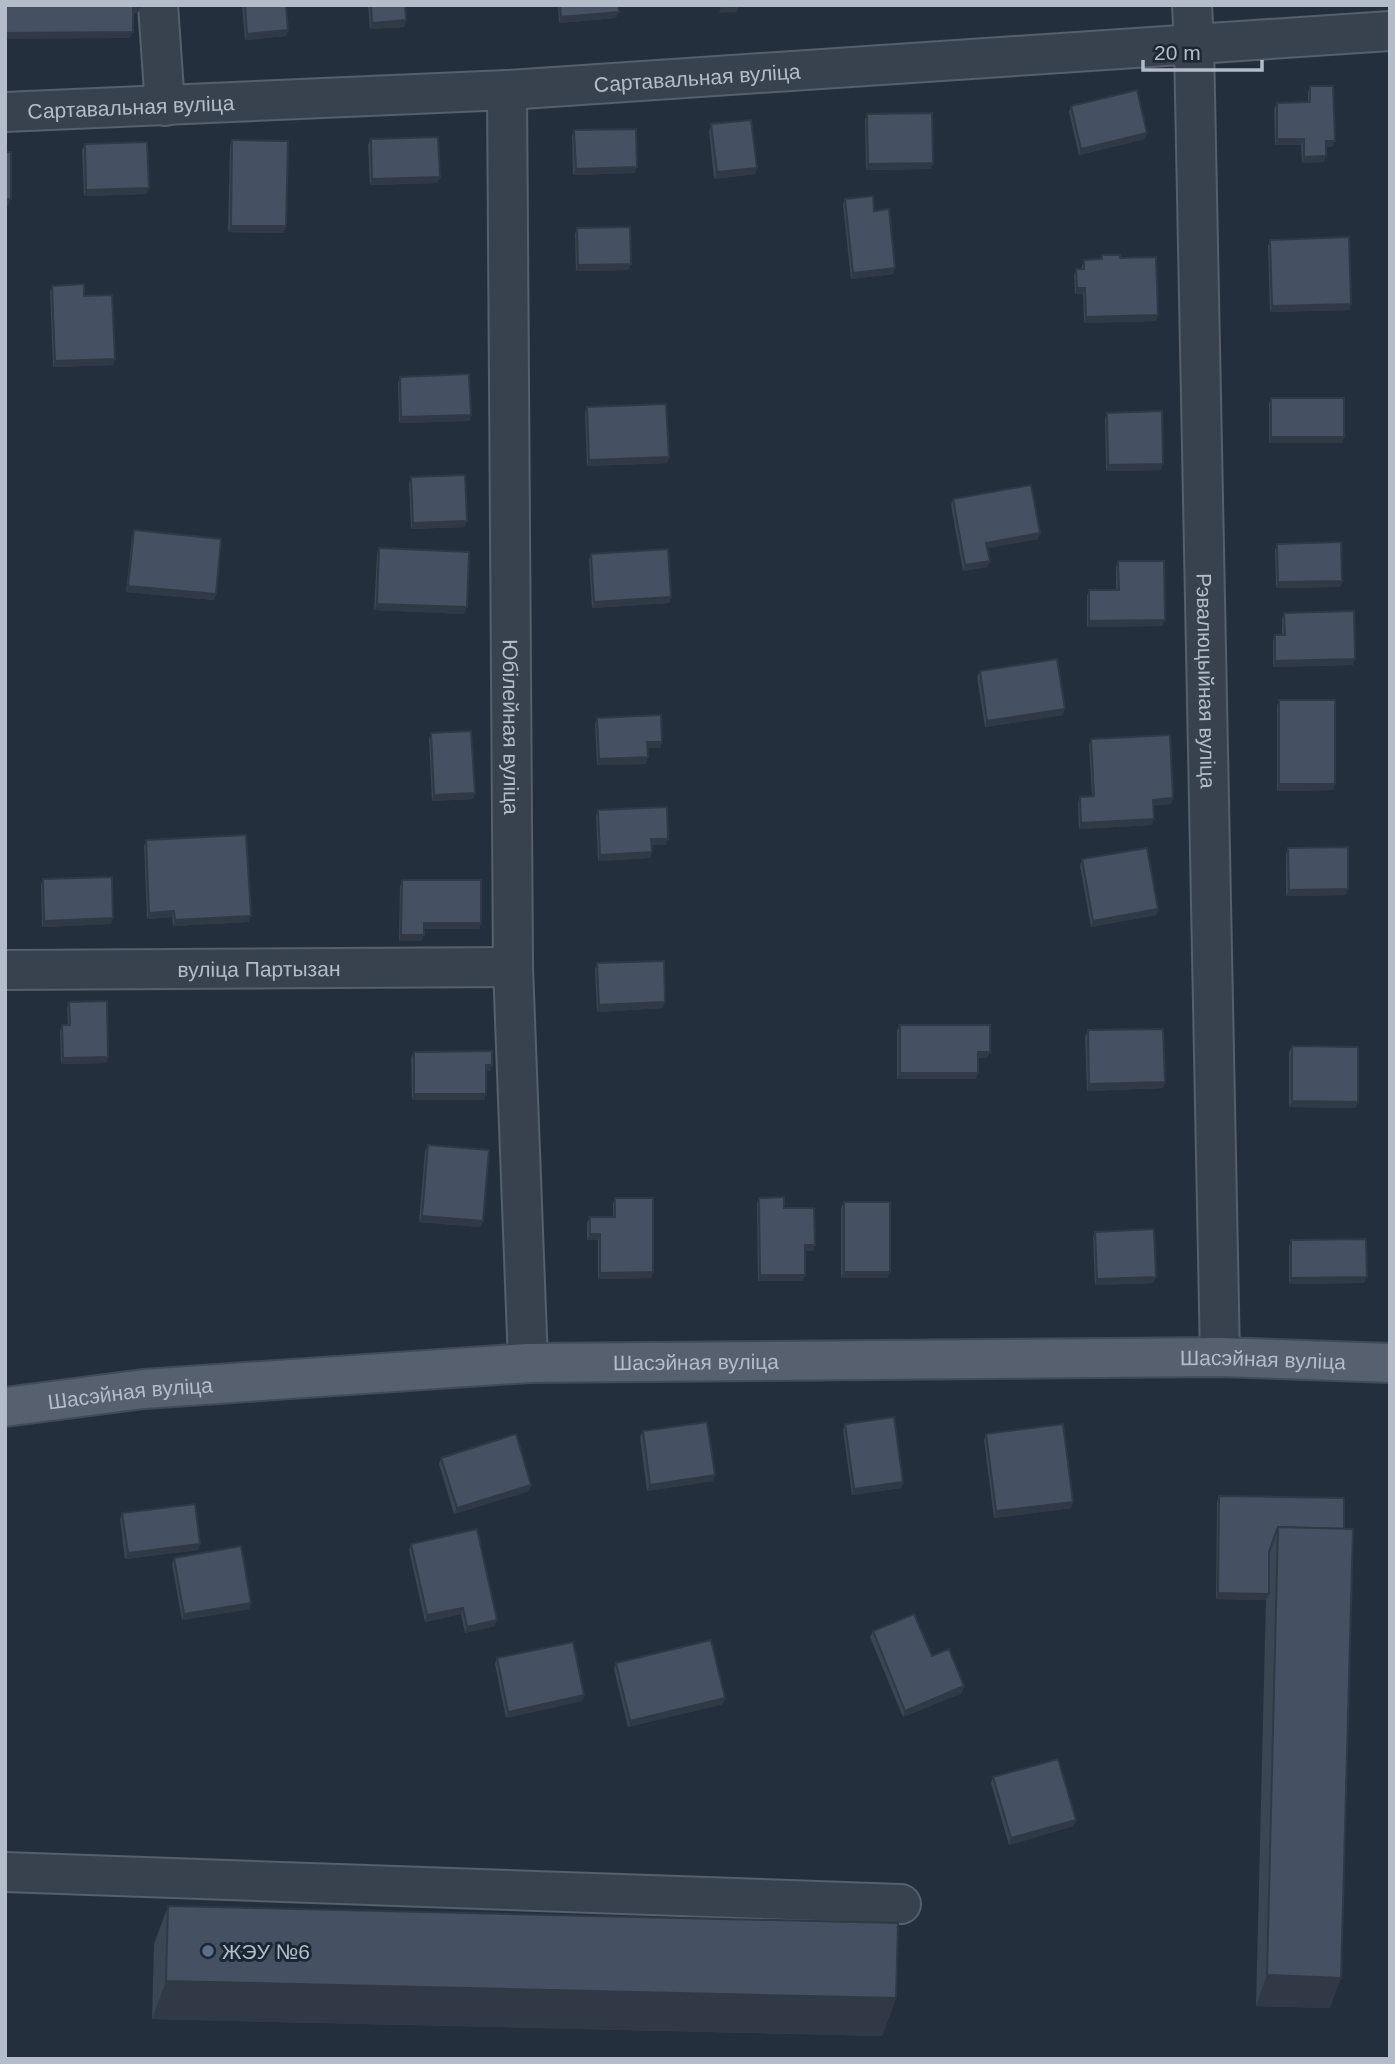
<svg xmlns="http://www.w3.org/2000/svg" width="1395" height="2064" font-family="Arial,sans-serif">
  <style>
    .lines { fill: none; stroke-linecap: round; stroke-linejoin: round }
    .minor-casing { stroke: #565f6c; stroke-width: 42 }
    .major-casing { stroke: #414a57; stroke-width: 42 }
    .minor { stroke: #38414e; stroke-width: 38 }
    .major { stroke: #56606e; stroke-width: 38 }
    .wall { fill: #3b4654 }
    .shaded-wall { fill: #303945 }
    .building { fill: #455162; stroke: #303945; stroke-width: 2 }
    .service-dot { fill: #5c6f8a; stroke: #1d2633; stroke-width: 2.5 }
    .labels { text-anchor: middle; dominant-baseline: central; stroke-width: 6; stroke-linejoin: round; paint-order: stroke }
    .street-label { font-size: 21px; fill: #b4bcc9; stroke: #1d2633 }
    .poi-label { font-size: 21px; fill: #b4bcc9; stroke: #1d2633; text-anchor: start }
  </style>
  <rect width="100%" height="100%" fill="#242f3e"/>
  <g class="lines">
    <defs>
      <g id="minor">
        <path d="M158 5 165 106"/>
        <path id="s1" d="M1192 5 1194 44 1220 1357"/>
        <path id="s2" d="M507 90 513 967 528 1363"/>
        <path id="s3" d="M5 112 507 90 1390 31"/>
        <path id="s4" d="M5 970 513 967"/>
        <path d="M5 1872 901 1904"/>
      </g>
      <g id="major">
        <path id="s5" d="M5 1407 144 1389 528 1363 1220 1357 1390 1363"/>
      </g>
    </defs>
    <use href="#minor" class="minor-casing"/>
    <use href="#major" class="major-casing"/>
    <use href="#minor" class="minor"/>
    <use href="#major" class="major"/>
  </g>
  <g class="wall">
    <path d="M242 5H286L288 30 286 36 245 40Z"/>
    <path d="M368 5H405L406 20 404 27 370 29Z"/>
    <path d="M558 5H618L616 18 559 23Z"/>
    <path d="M1310 86 1335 141 1332 147H1326L1324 162 1302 163 1301 145H1275L1274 109 1277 103 1308 102V92Z"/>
    <path d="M1071 106 1145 139 1079 155 1069 112Z"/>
    <path d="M867 114 933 163 931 169 866 170 865 120Z"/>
    <path d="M711 124 755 174 714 179 709 131Z"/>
    <path d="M574 130 635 173 573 175 572 136Z"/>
    <path d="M371 139 440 177 437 183 370 185 368 145Z"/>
    <path d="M232 140 284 233 228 232 230 146Z"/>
    <path d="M85 144 147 194 84 196 82 150Z"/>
    <path d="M845 199 874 211 895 268 893 274 851 279 843 205Z"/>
    <path d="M577 228 628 270 576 271 575 234Z"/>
    <path d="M1270 240 1351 304 1349 310 1270 312 1268 246Z"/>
    <path d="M1102 255 1120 258 1156 321 1084 323 1083 294H1075L1074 275 1076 269H1081L1084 260 1100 259Z"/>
    <path d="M52 286 84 296 113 365 53 367 50 292Z"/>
    <path d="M400 377 471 415 469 421 399 423 398 383Z"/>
    <path d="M1271 398 1344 437 1342 443H1269V404Z"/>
    <path d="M587 407 669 457 667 463 587 466 585 413Z"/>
    <path d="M1107 413 1161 470 1106 471 1105 419Z"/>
    <path d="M411 477 467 521 464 527 411 529 409 483Z"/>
    <path d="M953 499 1038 539 987 548 990 561 987 567 963 571 951 505Z"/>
    <path d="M134 530 216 594 214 600 126 592 132 537Z"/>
    <path d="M1277 544 1342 581 1340 587 1276 588 1275 550Z"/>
    <path d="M379 548 464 614 374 610 377 554Z"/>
    <path d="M591 554 671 597 669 603 592 608 589 560Z"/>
    <path d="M1118 561 1165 620 1162 626 1087 627V596L1089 590H1116V567Z"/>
    <path d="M1284 613 1353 665 1273 667V641L1275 635H1282V619Z"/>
    <path d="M980 671 1063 715 985 727 977 677Z"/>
    <path d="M1279 700 1333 790 1277 791V706Z"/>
    <path d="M597 718 662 742 660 748H647L646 764 597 765 595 724Z"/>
    <path d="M431 733 475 793 473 799 432 801 429 739Z"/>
    <path d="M1091 739 1173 798 1171 804 1153 805 1152 825 1079 829 1078 803 1080 797 1092 796 1089 745Z"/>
    <path d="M598 810 666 845H652L650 858 598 861 596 816Z"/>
    <path d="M146 840 251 916 248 922 173 926 172 917 147 919 144 846Z"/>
    <path d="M1288 848 1346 895 1286 896V854Z"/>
    <path d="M1082 859 1158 909 1156 915 1091 927 1080 866Z"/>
    <path d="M43 879 111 924 42 927 41 885Z"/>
    <path d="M402 880 481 923 479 929H424V935L421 941H399L400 886Z"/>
    <path d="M597 963 663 1008 597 1012 595 969Z"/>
    <path d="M69 1002 108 1057 106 1063 61 1064 60 1031 62 1025H68L67 1008Z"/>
    <path d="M900 1025 987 1058H978L976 1079H897V1031Z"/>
    <path d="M1088 1030 1165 1082 1163 1088 1087 1091 1085 1037Z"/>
    <path d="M1292 1046 1356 1108 1289 1107V1052Z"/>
    <path d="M414 1052 492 1065 490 1071H486V1094L484 1100H412L411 1058Z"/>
    <path d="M428 1145 483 1221 480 1227 419 1222 425 1151Z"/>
    <path d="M615 1198 653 1272 651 1278 598 1279V1240H587V1223L590 1217H613V1204Z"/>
    <path d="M759 1198 784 1208 815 1245 813 1251H805L803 1281H758L757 1204Z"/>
    <path d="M844 1202 890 1272 887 1278H841V1208Z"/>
    <path d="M1095 1232 1156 1277 1153 1283 1095 1285 1093 1238Z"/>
    <path d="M1291 1240 1364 1283 1289 1284V1246Z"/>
    <path d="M845 1424 903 1482 901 1488 852 1495 843 1430Z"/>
    <path d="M643 1431 713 1481 647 1491 640 1437Z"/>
    <path d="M986 1434 1071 1508 994 1518 984 1440Z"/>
    <path d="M441 1458 529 1491 454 1514 439 1464Z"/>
    <path d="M1219 1496 1344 1498 1330 2008 1256 2006 1266 1600 1216 1599 1217 1502Z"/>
    <path d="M122 1513 200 1544 198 1550 125 1559 120 1519Z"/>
    <path d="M411 1544 495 1626 465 1633 461 1614 425 1622 409 1550Z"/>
    <path d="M174 1558 251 1603 249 1609 182 1620 172 1564Z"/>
    <path d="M873 1631 932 1656 962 1693 903 1717 870 1637Z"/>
    <path d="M497 1658 584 1695 582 1701 506 1718 495 1664Z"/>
    <path d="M616 1663 723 1704 628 1727 614 1669Z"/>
    <path d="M993 1777 1076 1820 1073 1826 1009 1845 991 1783Z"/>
    <path d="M168 1906 896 1998 882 2036 152 2019 154 1944Z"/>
  </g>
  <g class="shaded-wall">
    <path d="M739 6 737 12 719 13 721 7Z"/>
    <path d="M133 7H141L138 13H130Z"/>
    <path d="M619 12 616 18 559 23 561 17Z"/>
    <path d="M406 20 404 27 370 29 372 23Z"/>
    <path d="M288 30 286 36 245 40 247 34Z"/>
    <path d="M133 32 130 38 5 39V33Z"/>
    <path d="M1147 133 1145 139 1079 155 1081 149Z"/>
    <path d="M1277 139H1304L1301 145H1275Z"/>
    <path d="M1326 141H1335L1332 147H1324Z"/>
    <path d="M1326 156 1324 162 1302 163 1304 157Z"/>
    <path d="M933 163 931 169 866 170 868 164Z"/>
    <path d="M637 167 635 173 573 175 576 169Z"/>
    <path d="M757 168 755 174 714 179 717 172Z"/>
    <path d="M440 177 437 183 370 185 372 179Z"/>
    <path d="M149 188 147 194 84 196 86 190Z"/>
    <path d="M5 199H11L8 206H5Z"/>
    <path d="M231 226H286L284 233 228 232Z"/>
    <path d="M631 264 628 270 576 271 578 265Z"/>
    <path d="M895 268 893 274 851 279 853 273Z"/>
    <path d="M1077 288H1085L1083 294H1075Z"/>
    <path d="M1351 304 1349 310 1270 312 1272 306Z"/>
    <path d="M1158 315 1156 321 1084 323 1086 317Z"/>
    <path d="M115 359 113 365 53 367 55 361Z"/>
    <path d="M471 415 469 421 399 423 401 417Z"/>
    <path d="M1271 437H1344L1342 443H1269Z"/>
    <path d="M669 457 667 463 587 466 589 460Z"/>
    <path d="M1163 464 1161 470 1106 471 1108 465Z"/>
    <path d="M467 521 464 527 411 529 413 523Z"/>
    <path d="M1040 533 1038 539 984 549 986 543Z"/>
    <path d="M990 561 987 567 963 571 965 565Z"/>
    <path d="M1342 581 1340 587 1276 588 1278 582Z"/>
    <path d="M128 586 216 594 214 600 126 592Z"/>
    <path d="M671 597 669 603 592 608 594 602Z"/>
    <path d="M377 604 467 607 464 614 374 610Z"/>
    <path d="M1165 620 1162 626 1087 627 1089 621Z"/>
    <path d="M1355 659 1353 665 1273 667 1275 661Z"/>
    <path d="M1065 709 1063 715 985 727 987 721Z"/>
    <path d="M647 742H662L660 748H645Z"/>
    <path d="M648 757 646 764 597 765 599 759Z"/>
    <path d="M1279 784H1335L1333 790 1277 791Z"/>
    <path d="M475 793 473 799 432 801 434 795Z"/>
    <path d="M1173 798 1171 804 1151 806 1153 800Z"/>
    <path d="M1154 819 1152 825 1079 829 1081 823Z"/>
    <path d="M651 839H668L666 845H649Z"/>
    <path d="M652 852 650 858 598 861 600 855Z"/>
    <path d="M1348 889 1346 895 1286 896 1289 890Z"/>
    <path d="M1158 909 1156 915 1091 927 1093 921Z"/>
    <path d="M174 911 172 917 147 919 149 913Z"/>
    <path d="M251 916 248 922 173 926 175 920Z"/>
    <path d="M113 918 111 924 42 927 44 921Z"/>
    <path d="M424 923H481L479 929H421Z"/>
    <path d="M401 935H424L421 941H399Z"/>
    <path d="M665 1002 663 1008 597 1012 599 1005Z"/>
    <path d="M978 1052H990L987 1058H976Z"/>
    <path d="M108 1057 106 1063 61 1064 63 1058Z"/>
    <path d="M486 1065H492L490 1071H484Z"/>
    <path d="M900 1073H978L976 1079H897Z"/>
    <path d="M1165 1082 1163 1088 1087 1091 1089 1084Z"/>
    <path d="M414 1094H486L484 1100H412Z"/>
    <path d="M1292 1101 1358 1102 1356 1108 1289 1107Z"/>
    <path d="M422 1216 483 1221 480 1227 419 1222Z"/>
    <path d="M590 1234H600L598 1240H587Z"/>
    <path d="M805 1245H815L813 1251H802Z"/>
    <path d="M653 1272 651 1278 598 1279 600 1273Z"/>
    <path d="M844 1272H890L887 1278H841Z"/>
    <path d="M760 1275H805L803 1281H758Z"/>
    <path d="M1156 1277 1153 1283 1095 1285 1097 1279Z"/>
    <path d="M1367 1277 1364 1283 1289 1284 1291 1278Z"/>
    <path d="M715 1475 713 1481 647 1491 650 1485Z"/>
    <path d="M903 1482 901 1488 852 1495 854 1489Z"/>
    <path d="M531 1485 529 1491 454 1514 457 1508Z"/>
    <path d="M1073 1502 1071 1508 994 1518 996 1511Z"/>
    <path d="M200 1544 198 1550 125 1559 128 1553Z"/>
    <path d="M1218 1593 1269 1594 1266 1600 1216 1599Z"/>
    <path d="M251 1603 249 1609 182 1620 184 1614Z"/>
    <path d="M463 1608 461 1614 425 1622 427 1615Z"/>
    <path d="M497 1620 495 1626 465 1633 467 1627Z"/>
    <path d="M964 1686 962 1693 903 1717 905 1711Z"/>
    <path d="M584 1695 582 1701 506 1718 508 1712Z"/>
    <path d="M725 1698 723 1704 628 1727 630 1721Z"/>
    <path d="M1076 1820 1073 1826 1009 1845 1011 1838Z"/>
    <path d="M1267 1975 1341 1978 1330 2008 1256 2006Z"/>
    <path d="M166 1981 896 1998 882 2036 152 2019Z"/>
  </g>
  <g class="building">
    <path d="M5 5H141V7H133V32L5 33Z"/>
    <path d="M245 5H286L288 30 247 34Z"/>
    <path d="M371 5H405L406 20 372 23Z"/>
    <path d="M560 5H618L619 12 561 17Z"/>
    <path d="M721 5H739V6L721 7Z"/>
    <path d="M1310 86H1333L1335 141H1326V156L1304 157V139H1277V103L1310 102Z"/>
    <path d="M1137 90 1147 133 1081 149 1071 106Z"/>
    <path d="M932 113 933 163 868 164 867 114Z"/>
    <path d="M751 120 757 168 717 172 711 124Z"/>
    <path d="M636 129 637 167 576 169 574 130Z"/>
    <path d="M438 137 440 177 372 179 371 139Z"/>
    <path d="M232 140 288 141 286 226H231Z"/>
    <path d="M147 142 149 188 86 190 85 144Z"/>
    <rect x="5" y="152" width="6" height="47"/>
    <path d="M873 196 874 211 889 209 895 268 853 273 845 199Z"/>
    <path d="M630 227 631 264 578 265 577 228Z"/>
    <path d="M1349 237 1351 304 1272 306 1270 240Z"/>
    <path d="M1102 255H1120V258L1156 257 1158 315 1086 317 1085 288H1077L1076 269H1084V260L1102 259Z"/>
    <path d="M84 284V296L112 295 115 359 55 361 52 286Z"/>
    <path d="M469 374 471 415 401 417 400 377Z"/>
    <rect x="1271" y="398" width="73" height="39"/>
    <path d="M666 404 669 457 589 460 587 407Z"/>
    <path d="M1162 411 1163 464 1108 465 1107 413Z"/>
    <path d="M465 475 467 521 413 523 411 477Z"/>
    <path d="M1031 485 1040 533 986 543 990 561 965 565 953 499Z"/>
    <path d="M134 530 221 539 216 594 128 586Z"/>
    <path d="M1341 542 1342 581 1278 582 1277 544Z"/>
    <path d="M379 548 469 552 467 607 377 604Z"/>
    <path d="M668 549 671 597 594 602 591 554Z"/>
    <path d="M1118 561H1164L1165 620 1089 621V590H1119Z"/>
    <path d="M1354 611 1355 659 1275 661V635H1285L1284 613Z"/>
    <path d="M1057 659 1065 709 987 721 980 671Z"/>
    <rect x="1279" y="700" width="56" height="84"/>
    <path d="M661 715 662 742H647L648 757 599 759 597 718Z"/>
    <path d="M471 731 475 793 434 795 431 733Z"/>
    <path d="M1170 735 1173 798 1153 800 1154 819 1081 823 1080 797 1094 796 1091 739Z"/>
    <path d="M667 807 668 839H651L652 852 600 855 598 810Z"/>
    <path d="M246 835 251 916 175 920 174 911 149 913 146 840Z"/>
    <path d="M1348 847V889L1289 890 1288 848Z"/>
    <path d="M1147 848 1158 909 1093 921 1082 859Z"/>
    <path d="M112 877 113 918 44 921 43 879Z"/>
    <path d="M402 880H481V923H424V935H401Z"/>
    <path d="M664 961 665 1002 599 1005 597 963Z"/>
    <path d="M107 1001 108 1057 63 1058 62 1025H70L69 1002Z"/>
    <path d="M900 1025H990V1052H978V1073H900Z"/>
    <path d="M1163 1029 1165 1082 1089 1084 1088 1030Z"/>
    <path d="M1292 1046 1358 1047V1102L1292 1101Z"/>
    <path d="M492 1051V1065H486V1094H414V1052Z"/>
    <path d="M428 1145 489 1150 483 1221 422 1216Z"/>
    <path d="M784 1197V1208H814L815 1245H805V1275H760L759 1198Z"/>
    <path d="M615 1198H653V1272L600 1273V1234H590V1217H615Z"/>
    <rect x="844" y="1202" width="46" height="70"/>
    <path d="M1154 1229 1156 1277 1097 1279 1095 1232Z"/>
    <path d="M1366 1239 1367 1277 1291 1278V1240Z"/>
    <path d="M894 1417 903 1482 854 1489 845 1424Z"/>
    <path d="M707 1422 715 1475 650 1485 643 1431Z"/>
    <path d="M1063 1424 1073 1502 996 1511 986 1434Z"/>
    <path d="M516 1434 531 1485 457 1508 441 1458Z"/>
    <path d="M1219 1496 1344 1498V1529L1278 1527 1269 1552V1594L1218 1593Z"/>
    <path d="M195 1504 200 1544 128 1553 122 1513Z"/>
    <path d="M1278 1527 1353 1529 1341 1978 1267 1975Z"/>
    <path d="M477 1529 497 1620 467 1627 463 1608 427 1615 411 1544Z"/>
    <path d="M241 1546 251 1603 184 1614 174 1558Z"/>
    <path d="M914 1614 932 1656 949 1649 964 1686 905 1711 873 1631Z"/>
    <path d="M711 1640 725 1698 630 1721 616 1663Z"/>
    <path d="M573 1642 584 1695 508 1712 497 1658Z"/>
    <path d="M1058 1759 1076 1820 1011 1838 993 1777Z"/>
    <path d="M168 1906 898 1923 896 1998 166 1981Z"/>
  </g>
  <circle class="service-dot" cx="208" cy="1951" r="7"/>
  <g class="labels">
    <g class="street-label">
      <text stroke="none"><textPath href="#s3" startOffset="693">Сартавальная вуліца</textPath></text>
      <text stroke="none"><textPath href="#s3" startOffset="126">Сартавальная вуліца</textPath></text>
      <text stroke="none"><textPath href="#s1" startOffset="676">Рэвалюцыйная вуліца</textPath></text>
      <text stroke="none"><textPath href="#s2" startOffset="637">Юбілейная вуліца</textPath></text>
      <text stroke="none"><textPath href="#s4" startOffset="254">вуліца Партызан</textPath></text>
      <text stroke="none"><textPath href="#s5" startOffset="1260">Шасэйная вуліца</textPath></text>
      <text stroke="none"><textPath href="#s5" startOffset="693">Шасэйная вуліца</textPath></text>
      <text stroke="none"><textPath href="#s5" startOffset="126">Шасэйная вуліца</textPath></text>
    </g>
    <g class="poi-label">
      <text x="222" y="1951">ЖЭУ №6</text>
    </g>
  </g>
  <rect width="1395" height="2064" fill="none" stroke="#b4bcc9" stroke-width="14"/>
  <path d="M1143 60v10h119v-10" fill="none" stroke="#b4bcc9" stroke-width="3.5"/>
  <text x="1154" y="60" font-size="21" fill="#b4bcc9" stroke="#1d2633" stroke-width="5" paint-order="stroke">20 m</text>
</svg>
